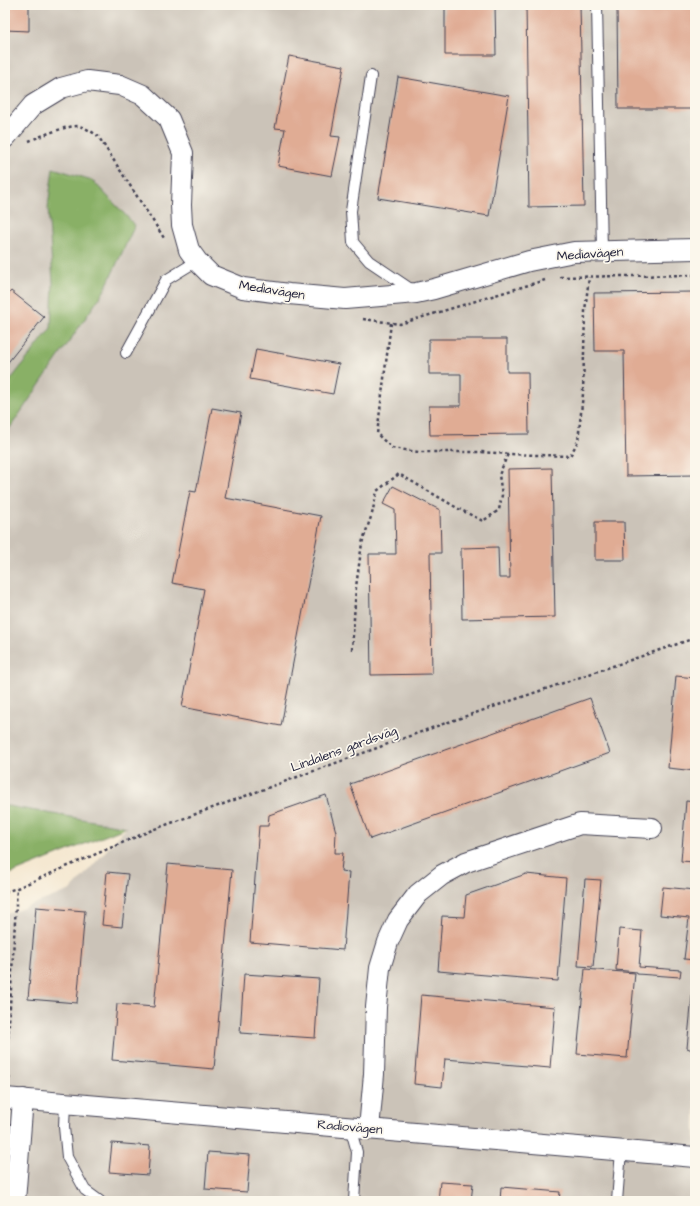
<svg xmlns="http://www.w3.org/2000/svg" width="700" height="1206" font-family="'Architects Daughter',sans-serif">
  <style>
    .industrial { fill: #cbc3b8 }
    .forest { fill: #89b066; stroke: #566950 }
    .building { fill: #e0ac94 }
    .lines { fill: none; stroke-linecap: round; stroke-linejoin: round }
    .service-casing { stroke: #424052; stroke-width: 12 }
    .minor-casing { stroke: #424052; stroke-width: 22 }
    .path { stroke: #424052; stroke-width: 2.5; stroke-dasharray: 3 3; stroke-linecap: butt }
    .service { stroke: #fff; stroke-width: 10 }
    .minor { stroke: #fff; stroke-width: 20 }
    .labels { text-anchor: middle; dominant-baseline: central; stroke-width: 3.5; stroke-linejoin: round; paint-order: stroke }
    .street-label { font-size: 13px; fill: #22223b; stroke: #fbf7ec }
  </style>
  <rect width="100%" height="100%" fill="#fbf7ec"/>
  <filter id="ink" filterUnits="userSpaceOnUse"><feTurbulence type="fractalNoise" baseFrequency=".025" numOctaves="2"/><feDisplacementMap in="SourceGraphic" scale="8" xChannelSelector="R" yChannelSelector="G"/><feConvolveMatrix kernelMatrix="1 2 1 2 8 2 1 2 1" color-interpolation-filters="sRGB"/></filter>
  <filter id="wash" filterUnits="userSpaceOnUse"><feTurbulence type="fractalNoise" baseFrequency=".012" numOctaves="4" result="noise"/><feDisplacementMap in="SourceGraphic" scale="16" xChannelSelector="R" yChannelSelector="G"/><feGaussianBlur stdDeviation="0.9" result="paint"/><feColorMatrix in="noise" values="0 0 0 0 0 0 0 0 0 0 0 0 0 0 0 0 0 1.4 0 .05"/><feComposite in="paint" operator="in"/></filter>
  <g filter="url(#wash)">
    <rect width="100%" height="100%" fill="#f5e8d1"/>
    <path class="industrial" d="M5 5H695V1201H5V915L71 890 127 827 5 806Z"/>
    <g class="forest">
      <path d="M53 168 92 180 135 225 104 291 5 435V387L51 328 53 283 48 207Z"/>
      <path d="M5 806H8L127 827 5 876Z"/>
    </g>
    <g id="blocks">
      <g class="building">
        <path d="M5 5H29V31L5 30Z"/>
        <path d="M445 5H495L496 55H445Z"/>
        <path d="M526 5H580L584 206 529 207Z"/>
        <path d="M617 5H695V109H618Z"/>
        <path d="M289 56 344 66 331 136 340 137 332 176 278 166 285 129 275 128Z"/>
        <path d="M398 77 509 96 489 216 378 198Z"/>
        <path d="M11 291 44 317 5 366V298Z"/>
        <path d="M695 292V475L626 476 624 351H595L594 293Z"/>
        <path d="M429 339H507V372H528L529 434 430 435 429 406H461V374H429Z"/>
        <path d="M256 349 339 364 333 394 250 379Z"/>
        <path d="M212 408 241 413 225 498 321 516 281 726 182 707 204 589 172 583 190 491 196 492Z"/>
        <path d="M552 468 555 617 462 619 461 548 498 547 499 578H510L508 469Z"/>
        <path d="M393 486 440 510 441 553H430L432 674 371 675 369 554H396L395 510 383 504Z"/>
        <path d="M595 522H624L625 560H595Z"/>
        <path d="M676 676 695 678V771L668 768Z"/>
        <path d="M590 698 610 753 370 839 350 784Z"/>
        <path d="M326 795 336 832 335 853H343L341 871 349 872 343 950 250 942 259 826H268L269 815Z"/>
        <path d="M686 801 695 802V862L681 861Z"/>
        <path d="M168 864 232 870 214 1069 112 1060 117 1004 154 1007Z"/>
        <path d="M107 872 128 874 122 927 102 925Z"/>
        <path d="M526 874 566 878 558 981 438 971 442 916 464 917 466 895Z"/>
        <path d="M585 879 601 880 593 967 578 966Z"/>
        <path d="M663 887 695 890V960L684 959 689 918 660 915Z"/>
        <path d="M36 907 85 911 77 1003 28 999Z"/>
        <path d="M619 929 642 931 639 967 681 970 680 977 637 974V972L616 970Z"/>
        <path d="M585 969 635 973 627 1058 577 1054Z"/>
        <path d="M244 974 319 979 315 1038 240 1033Z"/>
        <path d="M694 976H695V1051L687 1048Z"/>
        <path d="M421 995 555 1007 550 1068 445 1059 442 1087 414 1084Z"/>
        <path d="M112 1143 150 1146 148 1175 109 1172Z"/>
        <path d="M208 1152 250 1155 247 1192 205 1189Z"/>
        <path d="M440 1182 473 1184 471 1201H438Z"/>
        <path d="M501 1187 560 1192 559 1201H500Z"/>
      </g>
    </g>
  </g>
  <g filter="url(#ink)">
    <use href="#blocks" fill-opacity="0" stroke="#424052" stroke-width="1"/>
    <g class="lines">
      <defs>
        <g id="service">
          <path d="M597 5 602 251"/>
          <path d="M371 76 351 211 353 242 369 261 415 292"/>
          <path d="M126 353 166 280 197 261"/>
          <path d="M65 1103 64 1127 67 1157 85 1190 100 1201"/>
          <path d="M350 1127 357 1152 354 1201"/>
          <path d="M617 1201 621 1151"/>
        </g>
        <g id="minor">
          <path d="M5 138 33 105 61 88 87 81 120 85 143 95 169 119 183 153 181 205 182 225 189 250 197 261 211 275 243 288 289 294 345 299 416 293 434 289 529 261 574 252 695 249"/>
          <path d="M5 1098 695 1157"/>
          <path d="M369 1129 374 1074 376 1007 380 968 388 942 398 920 418 894 442 875 466 862 580 824 652 828"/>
          <path d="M15 1201 23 1099"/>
        </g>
      </defs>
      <use href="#service" class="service-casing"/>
      <use href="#minor" class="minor-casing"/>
      <g class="path">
        <path d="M29 141C41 136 65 126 78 126 85 127 92 132 98 136L164 238"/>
        <path d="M560 277 695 275"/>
        <path d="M363 319 400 324 545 280"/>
        <path d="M391 323 377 434 392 448 418 452H482L508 454 570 456 578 441 583 394 585 311 589 277"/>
        <path d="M352 650 356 587 362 543 372 514 377 491 399 474 459 509 483 521 499 510 502 495 499 475 508 454"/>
        <path d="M5 892 17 888 152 830 440 725 695 638"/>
        <path d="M10 1079 6 1073 17 888"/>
      </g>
      <use href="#service" class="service"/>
      <use href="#minor" class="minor"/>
    </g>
  </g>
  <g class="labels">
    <g class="street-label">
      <text transform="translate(590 254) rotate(-4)">Mediavägen</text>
      <text transform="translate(272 290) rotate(9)">Mediavägen</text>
      <text transform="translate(344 749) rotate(-20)">Lindalens gårdsväg</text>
      <text transform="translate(350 1127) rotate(5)">Radiovägen</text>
    </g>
  </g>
  <rect width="700" height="1206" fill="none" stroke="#fbf7ec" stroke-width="20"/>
</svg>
